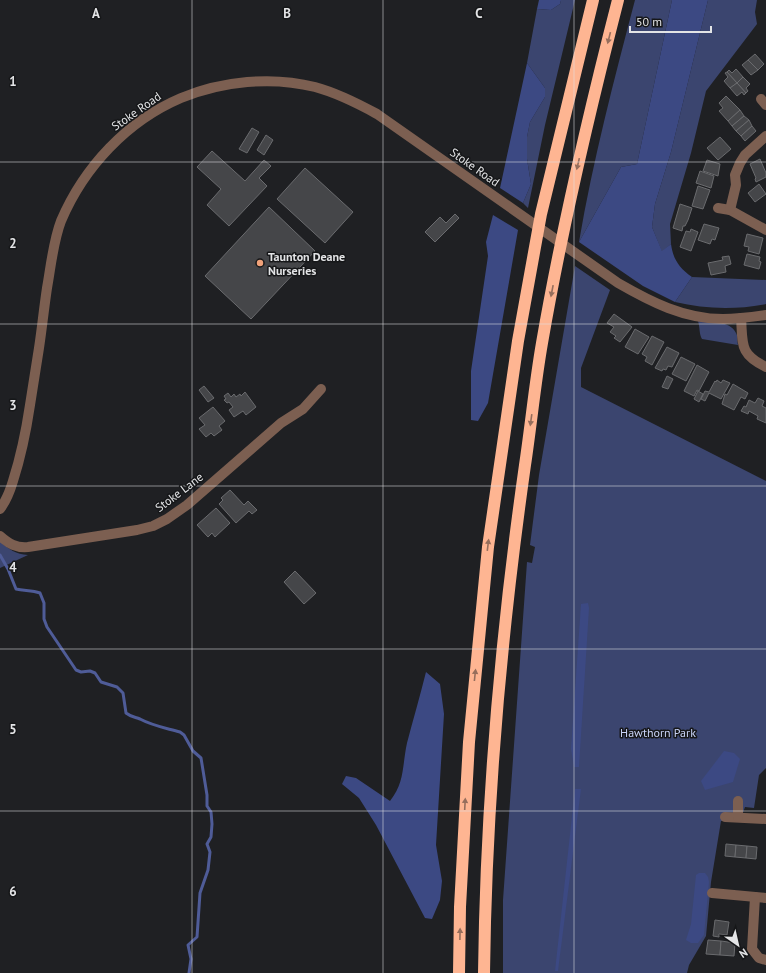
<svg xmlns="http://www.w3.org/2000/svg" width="766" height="973" font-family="'PT Sans',sans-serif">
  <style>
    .green { fill: #3b456f }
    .forest { fill: #3c4983 }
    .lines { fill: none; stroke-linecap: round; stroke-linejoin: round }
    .stream { stroke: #4f5c98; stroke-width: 3 }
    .building { fill: #454649; stroke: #6a6b6e }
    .minor { stroke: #7c5f51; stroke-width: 10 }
    .motorway { stroke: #feb592; stroke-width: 12 }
    .oneway { fill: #966e5c }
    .grid { fill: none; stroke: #e3e4e6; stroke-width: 1; stroke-opacity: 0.55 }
    .poi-dot { fill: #f0a27a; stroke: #161719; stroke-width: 1.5 }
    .labels { text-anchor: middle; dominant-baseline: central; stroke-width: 3; stroke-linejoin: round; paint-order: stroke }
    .street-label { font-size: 12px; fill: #e3e4e6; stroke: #161719 }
    .poi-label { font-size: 12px; font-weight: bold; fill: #e3e4e6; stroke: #161719; text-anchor: start }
    .park-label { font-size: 12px; fill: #c8d2f6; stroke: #161719 }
    .grid-label { font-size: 13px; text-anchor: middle; font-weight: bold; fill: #e3e4e6; stroke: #161719; stroke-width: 3; stroke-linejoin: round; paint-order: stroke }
  </style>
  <rect width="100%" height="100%" fill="#1f2023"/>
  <g class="green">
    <path d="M561 0H575L545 125 528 208 523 203 531 184 527 159V137L530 122 545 97V88L527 63 537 9 551 10 560 4Z"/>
    <path d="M635 0H672L637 164 621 167 579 242C593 160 614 80 635 0Z"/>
    <path d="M708 0H757L755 12 757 24 706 91 691 153 670 224 671 244 662 252 652 227 655 204 671 152Z"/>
    <path d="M575 266 610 290 581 368V387L766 481V768L759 775 754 808 745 807 740 821H721L711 882 706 936 689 965 687 973H503V900L527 562 532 563 535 547 530 545 539 475Z"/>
    <path d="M692 277 766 280V304C735 310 705 309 675 302Z"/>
    <path d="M698 321C709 322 730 320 736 333 738 336 737 341 738 345L702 339C699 334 700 327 698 321Z"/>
    <path d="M0 541C9 550 16 554 28 555L0 568Z"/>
  </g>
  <g class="forest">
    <path d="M539 0H561L560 4 551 10 537 9Z"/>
    <path d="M672 0H708L671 152 655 204 652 227 662 251 671 244C673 259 679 268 692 277L675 302 643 286 579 242 621 167 637 164Z"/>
    <path d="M527 63 545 88V97L530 122 527 137V159L531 184 523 203 500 188Z"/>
    <path d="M493 215 518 230 488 403 478 421 471 420V371L488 256 486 242Z"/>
    <path d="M588 603 589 608 579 767H574L571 749 581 604Z"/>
    <path d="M426 672 440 684 444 714 436 845 442 881 440 900 432 919 425 918 376 825 359 798 342 784 346 776 356 778 390 801C405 782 402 766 407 743 413 720 420 696 426 672Z"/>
    <path d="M724 751 734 753 740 759 733 782 705 790 701 781Z"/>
    <path d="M575 789H581L558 971H555Z"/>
    <path d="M699 873H705L708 877 709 882 704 935 698 943H691L686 940 691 924 696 875Z"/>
  </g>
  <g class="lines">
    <path class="stream" d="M0 555 8 569 16 589C24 591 32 590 40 593L44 603V619L47 627 76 670 81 672 90 671 95 673 101 682 117 687 123 693 126 713C131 717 135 717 140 719 153 726 166 728 180 732L184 735 193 751 201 758 207 795V806L211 812 212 824 211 837 207 844 210 852 208 870 200 893 197 937 188 945 191 959 189 973"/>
  </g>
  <g class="building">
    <path d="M755 54 764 64 758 70 748 60Z"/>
    <path d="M748 60 758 70 751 75 742 65Z"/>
    <path d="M736 69 743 77 737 83 727 72 729 70 732 73Z"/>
    <path d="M727 72 737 83 730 88 724 81 728 77 725 73Z"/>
    <path d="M743 77 750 84 746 88 748 91 746 93 737 83Z"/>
    <path d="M737 83 746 93 744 95 742 92 737 96 730 88Z"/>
    <path d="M726 96 740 110 728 121 719 111 723 108 719 103Z"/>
    <path d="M740 110 744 116 732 126 728 121Z"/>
    <path d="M744 116 749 120 736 131 732 126Z"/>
    <path d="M749 120 752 126 741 136 736 131Z"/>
    <path d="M752 126 756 131 745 141 741 136Z"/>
    <path d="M252 128 259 132 247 153 239 149Z"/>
    <path d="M266 135 273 140 264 155 257 150Z"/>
    <path d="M720 137 731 149 718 160 707 148Z"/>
    <path d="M212 151 245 181 264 160 271 166 259 178 267 186 229 226 207 205 221 189 197 167Z"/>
    <path d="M760 159 766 173V177L756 182 755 179 756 178 750 164Z"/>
    <path d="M707 160 720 164 718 176 703 171Z"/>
    <path d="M305 168 353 212 325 243 277 199Z"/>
    <path d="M700 171 714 176 711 188 696 183Z"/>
    <path d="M759 184 766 194 755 202 748 193Z"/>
    <path d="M698 186 710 190 703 209 692 206Z"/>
    <path d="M680 204 692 208 688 220 685 226H683L682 231 673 228Z"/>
    <path d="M269 207 315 251 251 319 205 276Z"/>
    <path d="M455 214 459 218 435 242 425 232 440 217 446 223Z"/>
    <path d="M704 224 719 228 715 240 712 239 710 244 698 240Z"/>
    <path d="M691 229 698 232 691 251 680 247 686 231 690 232Z"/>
    <path d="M747 234 763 238 759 254 748 251 749 247 744 246Z"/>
    <path d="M747 254 760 257 759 261 761 262 759 269 744 265Z"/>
    <path d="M729 256 731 264 725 266 726 272 711 275 708 263 723 260 722 257Z"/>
    <path d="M614 314 632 327 620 342 614 338 616 336 610 332 614 327 607 323Z"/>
    <path d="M635 329 649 337 638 354 625 347Z"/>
    <path d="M652 336 664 342 652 365 645 361 647 357 642 354Z"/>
    <path d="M667 347 679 353 672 367 668 366 666 370 663 369 662 371 655 368Z"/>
    <path d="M681 357 695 364 686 381 672 374Z"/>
    <path d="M697 365 709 372 699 391 697 390 694 396 684 391Z"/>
    <path d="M667 376 673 379 668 389 662 387Z"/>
    <path d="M717 380 721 383 723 380 730 383 721 399 709 393 705 401 701 399 705 391 709 392 715 381 716 382Z"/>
    <path d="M733 384 748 393 745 399 741 397 734 410 722 404 725 394 727 395Z"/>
    <path d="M204 386 214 398 208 402 199 390Z"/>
    <path d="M698 391 703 394 699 402 694 399Z"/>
    <path d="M245 392 256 407 246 415 243 411 234 417 229 410 233 407 229 402 227 403 224 400 226 399 224 396 228 393 231 397 234 394 236 397 240 394 241 396Z"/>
    <path d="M758 398 764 401 762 406 766 408V423L757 419 758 416 749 411 748 414 741 411 744 406 746 407 749 400 755 403Z"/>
    <path d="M213 407 225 421 219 426 222 430 214 436 211 433 206 437 199 429 205 425 199 418Z"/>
    <path d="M230 490 244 505 248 501 257 510 252 514 249 511 236 523 219 504 223 500 221 498Z"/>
    <path d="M216 508 230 523 215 537 212 533 208 537 197 525Z"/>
    <path d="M295 571 316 593 304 604 284 582Z"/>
    <path d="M726 844 736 845 735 857 725 856Z"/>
    <path d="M736 845 747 846 746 858 735 857Z"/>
    <path d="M747 846 757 847 756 859 746 858Z"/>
    <path d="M715 920 729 922 727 935 719 934V937L713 936Z"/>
    <path d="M708 940 721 941 720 955 706 954Z"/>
    <path d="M721 941 735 943 734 956 720 955Z"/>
  </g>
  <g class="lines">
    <g class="minor">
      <path d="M761 99 766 105"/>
      <path d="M718 208 730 210 766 230"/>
      <path d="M730 210 736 185 735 175 740 163 745 155 766 136"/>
      <path d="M741 318C743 344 739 354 766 367"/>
      <path d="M0 509C6 501 10 491 13 481 21 456 26 432 30 405 33 386 36 367 39 348 42 328 44 308 47 288 51 266 53 242 61 221 84 167 127 121 181 98 222 81 272 76 315 87 337 93 357 103 377 114L618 283C651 302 684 319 723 319 737 319 752 317 766 315"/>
      <path d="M0 536C9 544 16 548 28 547L137 530 153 526 167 519 187 505 281 423 303 409 321 389"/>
      <path d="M725 817 766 819"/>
      <path d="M738 817V801"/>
      <path d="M712 893 766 898"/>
      <path d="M755 897 752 949 759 958 766 960"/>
    </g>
    <g class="motorway">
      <path d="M459 973 460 907 469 742 488 547 518 341 541 214 593 0"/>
      <path d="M484 973C486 803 501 634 525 465 531 425 535 383 542 343 562 227 589 113 618 0"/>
    </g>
  </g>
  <defs><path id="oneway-solid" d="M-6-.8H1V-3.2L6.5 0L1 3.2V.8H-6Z"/></defs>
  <g class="oneway">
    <use href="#oneway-solid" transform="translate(609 38) rotate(104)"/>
    <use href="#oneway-solid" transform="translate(578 164) rotate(103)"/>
    <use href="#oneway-solid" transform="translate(552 291) rotate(101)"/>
    <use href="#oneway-solid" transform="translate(531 420) rotate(98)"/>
    <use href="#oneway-solid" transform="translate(488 545) rotate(-83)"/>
    <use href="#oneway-solid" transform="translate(475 675) rotate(-84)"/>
    <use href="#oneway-solid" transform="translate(465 804) rotate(-87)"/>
    <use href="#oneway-solid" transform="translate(460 934) rotate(-89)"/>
  </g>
  <path class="grid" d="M192 0V973M383 0V973M574 0V973M0 162H766M0 324H766M0 486H766M0 649H766M0 811H766"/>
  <circle class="poi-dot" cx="260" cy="263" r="4"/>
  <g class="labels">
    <g class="street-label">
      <text transform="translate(136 111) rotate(-35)">Stoke Road</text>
      <text transform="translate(475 167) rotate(35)">Stoke Road</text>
      <text transform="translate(179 492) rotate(-37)">Stoke Lane</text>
    </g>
    <g class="poi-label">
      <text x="268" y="256">Taunton Deane<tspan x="268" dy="14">Nurseries</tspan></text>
    </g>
    <g class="park-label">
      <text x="658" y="732">Hawthorn Park</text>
    </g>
  </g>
  <g class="grid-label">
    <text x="96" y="18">A</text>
    <text x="287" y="18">B</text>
    <text x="479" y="18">C</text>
    <text x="13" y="86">1</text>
    <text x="13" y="248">2</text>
    <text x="13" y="410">3</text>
    <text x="13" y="572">4</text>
    <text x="13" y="734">5</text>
    <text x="13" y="896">6</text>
  </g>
  <g transform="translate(738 945) rotate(146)" stroke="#161719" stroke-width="3" paint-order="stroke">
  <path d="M0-3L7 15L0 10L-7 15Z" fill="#e3e4e6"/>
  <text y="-6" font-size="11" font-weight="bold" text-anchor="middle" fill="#e3e4e6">N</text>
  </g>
  <path d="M630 26v6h81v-6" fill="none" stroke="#e3e4e6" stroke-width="2"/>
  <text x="636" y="26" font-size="12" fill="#e3e4e6" stroke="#161719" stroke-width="3" paint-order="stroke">50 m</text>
</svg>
